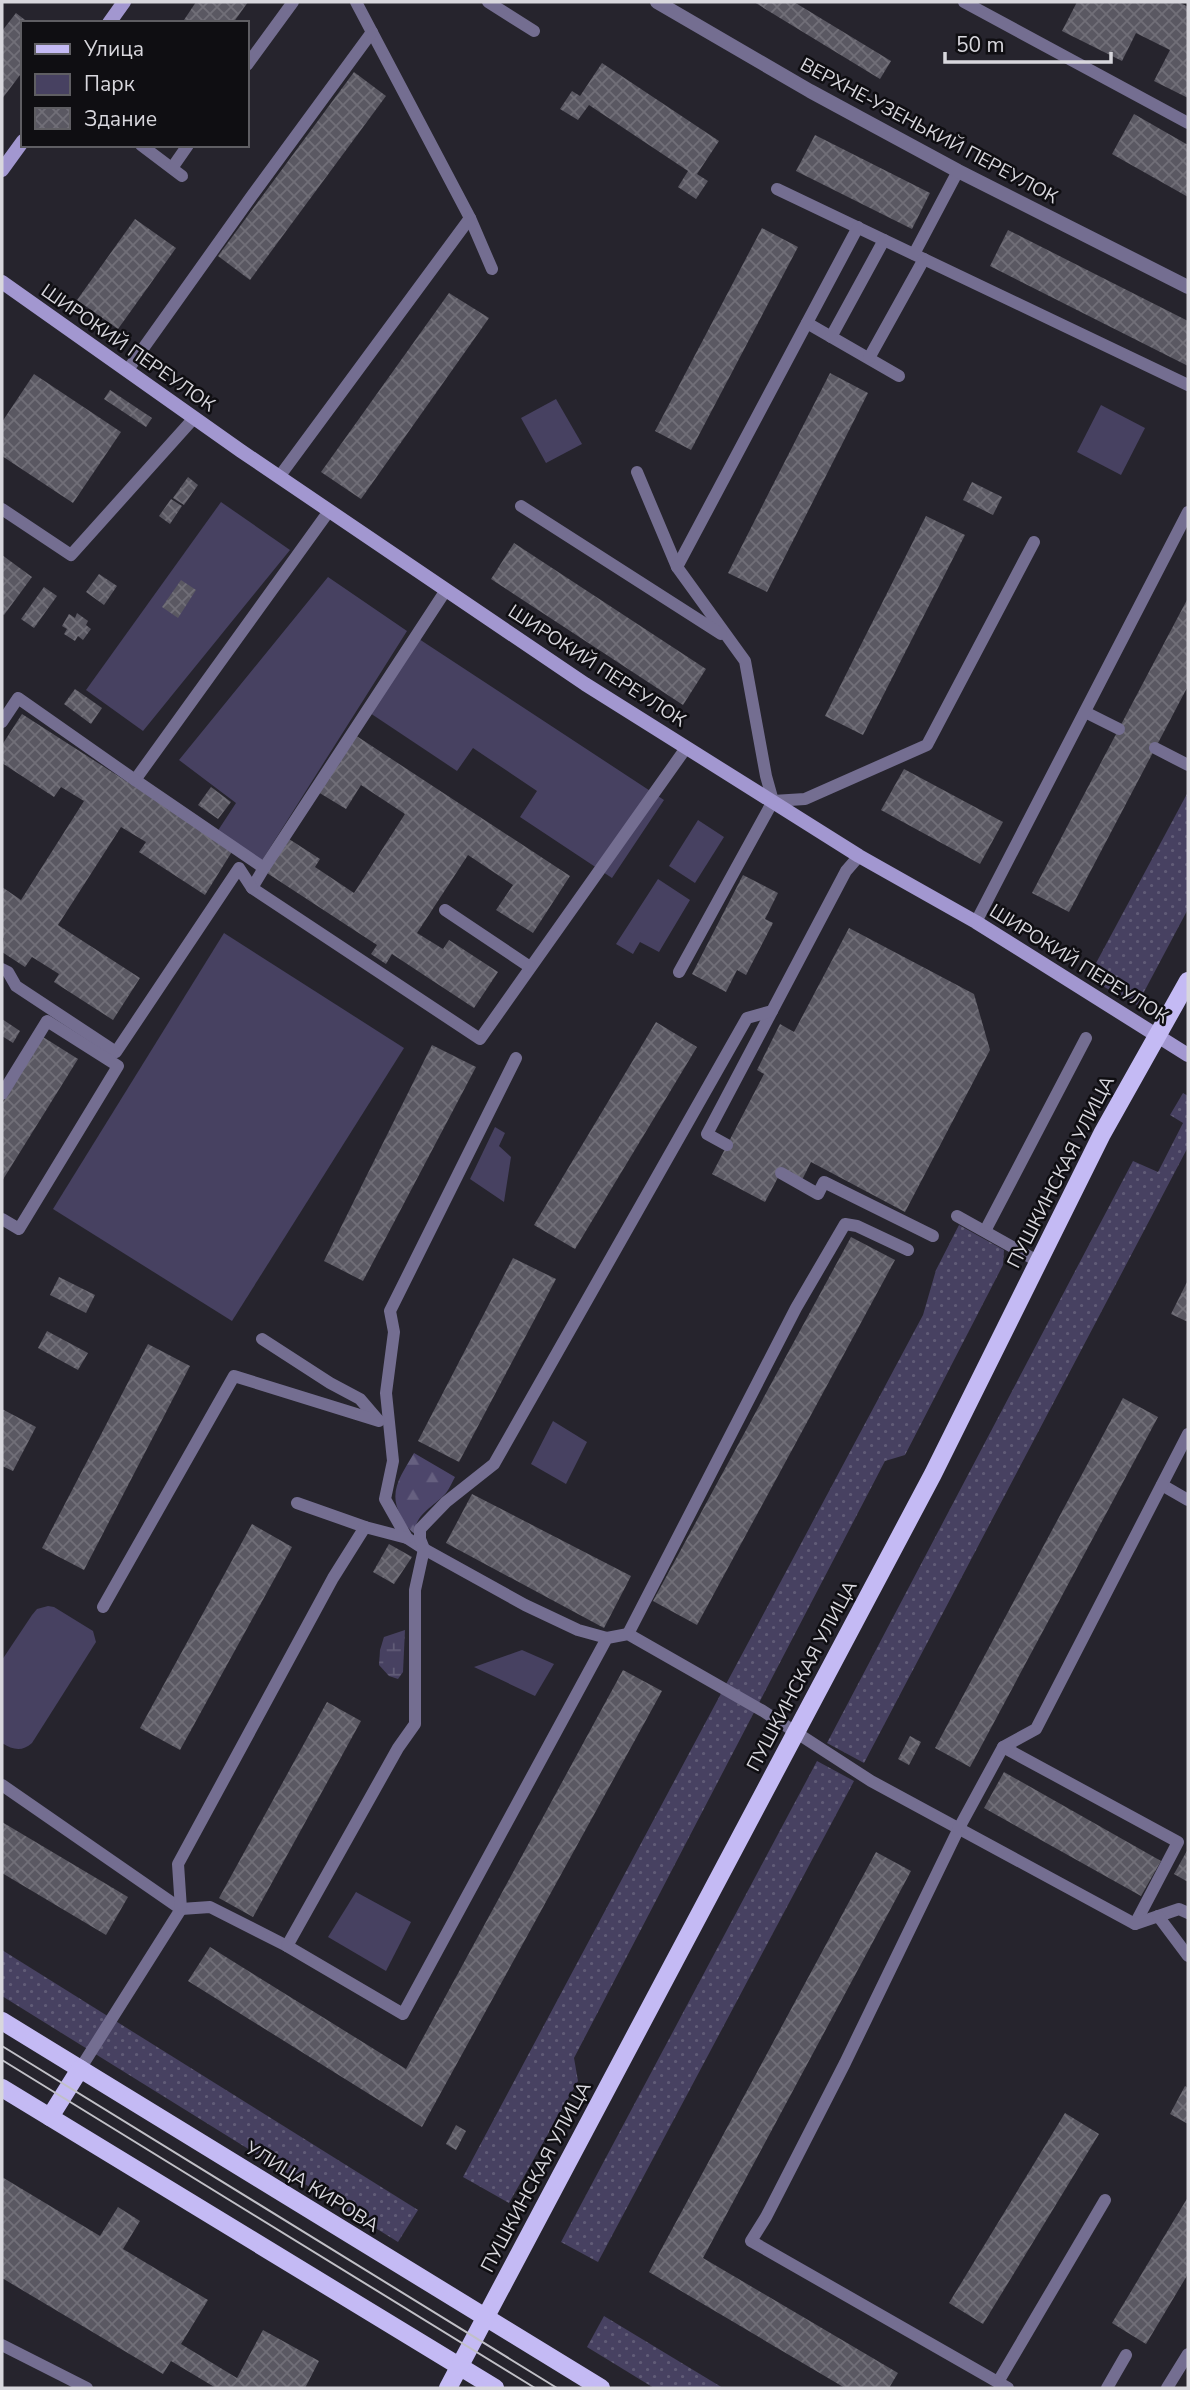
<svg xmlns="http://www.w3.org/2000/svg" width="1190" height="2390" font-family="'Nunito Sans',sans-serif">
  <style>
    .grass { fill: url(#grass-dots) }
    .forest { fill: url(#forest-firs) }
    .wetland { fill: url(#wetland-marsh) }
    .green { fill: #474161 }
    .building { fill: url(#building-cross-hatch) }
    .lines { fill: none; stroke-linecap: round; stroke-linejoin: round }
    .lane { stroke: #746e91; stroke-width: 12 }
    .street { stroke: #746e91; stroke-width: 14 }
    .secondary { stroke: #a297d0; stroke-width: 14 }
    .primary { stroke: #c4baf4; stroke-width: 18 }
    .tram { stroke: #c1c0c7; stroke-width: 2 }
    .labels { text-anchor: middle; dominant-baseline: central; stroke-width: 5; stroke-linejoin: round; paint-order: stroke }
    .street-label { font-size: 19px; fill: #d8d7dd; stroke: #0f0e12 }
  </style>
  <defs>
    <pattern id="grass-dots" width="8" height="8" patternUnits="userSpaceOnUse" patternTransform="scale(1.75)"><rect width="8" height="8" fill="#474161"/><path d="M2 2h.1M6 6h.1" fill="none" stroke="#615c77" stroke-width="1.8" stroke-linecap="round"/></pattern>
    <pattern id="forest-firs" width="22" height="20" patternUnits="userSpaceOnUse" patternTransform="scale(1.75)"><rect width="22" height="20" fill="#4d466b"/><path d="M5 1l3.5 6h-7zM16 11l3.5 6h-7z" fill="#666080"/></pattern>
    <pattern id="wetland-marsh" width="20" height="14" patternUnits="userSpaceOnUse" patternTransform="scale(1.75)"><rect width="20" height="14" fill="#474161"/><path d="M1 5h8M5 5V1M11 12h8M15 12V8" fill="none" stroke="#615c77"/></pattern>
    <pattern id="building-cross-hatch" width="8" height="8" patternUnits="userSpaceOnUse" patternTransform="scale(1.75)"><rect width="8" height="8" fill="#5a5862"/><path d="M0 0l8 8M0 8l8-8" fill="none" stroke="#716f78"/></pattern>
  </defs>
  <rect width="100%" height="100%" fill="#26242d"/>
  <g class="grass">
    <path d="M1188 792V909L1137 1005 1088 978Z"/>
    <path d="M1183 1093 1188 1096V1147L864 1763 827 1743 1133 1161 1158 1172 1183 1123 1170 1115Z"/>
    <path d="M959 1225 1004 1250 1003 1265 905 1455 885 1461 574 2058 578 2081 509 2203 463 2177 923 1315 936 1270Z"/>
    <path d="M817 1761 854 1781 598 2262 561 2242Z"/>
    <path d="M2 1950 418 2210 398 2242 2 1996Z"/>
    <path d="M604 2316 723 2388H654L587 2347Z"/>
  </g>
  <path class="forest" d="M414 1453 455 1477C452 1482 450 1488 446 1493 435 1506 414 1514 415 1534 408 1529 405 1524 401 1516 387 1492 402 1474 414 1453Z"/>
  <path class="wetland" d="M405 1630 403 1672 398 1679 389 1676 379 1665 380 1650 384 1637Z"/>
  <g class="green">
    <path d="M556 399 582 444 546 463 521 418Z"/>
    <path d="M1101 405 1145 428 1121 475 1077 452Z"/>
    <path d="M221 502 290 550 143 731 86 690Z"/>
    <path d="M328 577 407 631 261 862 217 832 236 803 179 760Z"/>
    <path d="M419 639 664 800 612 878 520 817 537 791 473 748 457 771 370 713Z"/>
    <path d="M698 820 724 837 695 883 669 866Z"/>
    <path d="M658 879 690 900 659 952 640 942 633 954 616 944Z"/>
    <path d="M224 933 404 1048 232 1321 53 1209Z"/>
    <path d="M495 1127 505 1133 499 1146 511 1157 504 1202 470 1179Z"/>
    <path d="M553 1421 587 1442 566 1484 531 1464Z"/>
    <path d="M48 1606 54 1607 93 1631 96 1642 32 1743C22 1752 13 1750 2 1743V1660L32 1615 37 1609Z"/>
    <path d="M522 1650 554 1664 535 1696 474 1667Z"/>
    <path d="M356 1892 411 1922 386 1971 328 1937Z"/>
  </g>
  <g class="building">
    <path d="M196 2H248L233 23H182Z"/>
    <path d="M754 2H794L891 61 880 79Z"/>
    <path d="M1077 2H1179L1188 7V98L1154 81 1170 50 1136 33 1122 61 1062 31Z"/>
    <path d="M16 13 29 23H23V71L2 99V31Z"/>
    <path d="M602 63 719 141 697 174 708 181 696 199 678 187 688 171 589 105 578 120 560 109 572 91 580 96Z"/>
    <path d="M354 72 386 96 250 280 218 256Z"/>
    <path d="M1134 114 1188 145V197L1112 154Z"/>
    <path d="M815 135 930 193 912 229 796 171Z"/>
    <path d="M135 219 176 248 118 329 77 300Z"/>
    <path d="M762 228 798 247 691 450 655 431Z"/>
    <path d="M1008 230 1188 321V366L990 266Z"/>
    <path d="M449 293 489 318 361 499 321 472Z"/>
    <path d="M830 373 868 393 767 592 728 573Z"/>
    <path d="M34 374 121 432 73 503 2 456V422Z"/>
    <path d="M110 390 152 418 146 427 104 399Z"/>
    <path d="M188 477 198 485 184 505 173 498Z"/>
    <path d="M972 482 1002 497 993 515 963 500Z"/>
    <path d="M171 499 182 506 170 524 159 516Z"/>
    <path d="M926 516 965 535 863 735 825 716Z"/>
    <path d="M514 543 706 669 683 705 491 579Z"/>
    <path d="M2 555 32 577 4 615 2 614Z"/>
    <path d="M99 574 117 586 104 605 86 592Z"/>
    <path d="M181 580 196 590 178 618 162 607Z"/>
    <path d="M44 587 57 596 34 628 21 619Z"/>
    <path d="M1188 598V686L1069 912 1032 893Z"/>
    <path d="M77 613 88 621 86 625 91 629 83 640 78 636 75 641 64 634 67 629 62 626 69 614 75 618Z"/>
    <path d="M75 689 102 708 91 724 64 704Z"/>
    <path d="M22 714 233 850 205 895 139 852 146 842 121 827 58 925 140 978 113 1020 54 982 59 974 32 957 25 967 2 952 4 938 2 937V887L21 900 84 801 61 787 54 797 2 763V745Z"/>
    <path d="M355 735 570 876 533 933 496 910 513 885 468 855 417 933 443 949 449 940 498 972 474 1008 392 954 386 964 371 954 377 945 267 873 289 839 320 859 315 867 354 893 405 814 361 785 346 809 318 792Z"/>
    <path d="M904 769 1003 822 980 864 881 810Z"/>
    <path d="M211 787 231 802 218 819 198 805Z"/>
    <path d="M743 875 778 893 765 919 773 923 746 975 737 970 726 992 692 974Z"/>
    <path d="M849 928 974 994 990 1050 905 1212 811 1162 802 1180 782 1170 765 1202 712 1174 764 1074 757 1070 780 1024 794 1032Z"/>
    <path d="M2 1019 20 1031 13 1043 2 1036Z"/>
    <path d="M656 1022 697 1047 575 1249 534 1225Z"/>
    <path d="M43 1037 78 1059 2 1181V1104Z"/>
    <path d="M432 1045 476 1067 363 1281 324 1261Z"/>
    <path d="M851 1237 895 1260 697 1625 653 1601Z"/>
    <path d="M513 1258 556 1279 459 1462 418 1441Z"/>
    <path d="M59 1277 95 1295 86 1313 50 1295Z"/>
    <path d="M1188 1280V1322L1171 1314Z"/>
    <path d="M47 1331 88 1353 78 1370 38 1348Z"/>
    <path d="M148 1344 190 1366 84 1570 42 1548Z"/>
    <path d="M1123 1398 1158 1417 970 1767 935 1748Z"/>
    <path d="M2 1409 36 1427 13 1471 2 1466Z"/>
    <path d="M472 1494 631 1576 604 1628 446 1543Z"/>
    <path d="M252 1524 292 1547 180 1750 140 1728Z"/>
    <path d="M389 1544 412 1557 394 1584 373 1572Z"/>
    <path d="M623 1670 662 1691 422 2127 188 1981 210 1947 406 2069Z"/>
    <path d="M327 1702 361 1721 253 1917 219 1898Z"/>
    <path d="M910 1736 921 1742 909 1765 898 1759Z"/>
    <path d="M1004 1772 1161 1861 1141 1896 984 1808Z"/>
    <path d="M2 1822 128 1897 106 1935 2 1873Z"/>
    <path d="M1188 1849V1882L1174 1874Z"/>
    <path d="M876 1852 911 1871 703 2258 898 2373 889 2388H845L649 2272Z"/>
    <path d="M1185 2086 1188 2088V2124L1170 2114Z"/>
    <path d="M1065 2113 1099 2134 983 2324 949 2303Z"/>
    <path d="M456 2125 466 2131 456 2150 446 2144Z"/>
    <path d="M2 2177 100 2236 118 2207 140 2221 123 2249 208 2300 181 2344 237 2378 263 2330 319 2361 305 2388H216L171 2361 163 2374 2 2278Z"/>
    <path d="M1188 2197V2274L1146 2344 1112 2323Z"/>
  </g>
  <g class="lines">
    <g class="lane">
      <path d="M356 2 470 218 492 269"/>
      <path d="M488 2 534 31"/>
      <path d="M964 2 1188 123"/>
      <path d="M247 65 293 2"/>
      <path d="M141 145 182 176"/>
      <path d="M172 168 188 145"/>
      <path d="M777 189 1188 385"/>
      <path d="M914 254 958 171"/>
      <path d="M807 323 899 376"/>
      <path d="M831 337 884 240"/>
      <path d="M869 358 924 259"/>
      <path d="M127 371 251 197 372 32"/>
      <path d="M637 472 677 567 745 661 766 776 773 801 679 972"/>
      <path d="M279 477 470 218"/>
      <path d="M521 506 721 634"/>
      <path d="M2 509 71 555 194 418"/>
      <path d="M329 511 135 780 264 868 252 888 480 1039 686 748"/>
      <path d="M677 567 858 227"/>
      <path d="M1085 712 1119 729"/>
      <path d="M2 722 18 698 135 780"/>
      <path d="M1155 748 1188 765"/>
      <path d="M773 801 805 799 927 745 1034 542"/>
      <path d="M264 868 446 590"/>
      <path d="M445 910 530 967"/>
      <path d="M976 922 1188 512"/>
      <path d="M2 969 8 972 16 986 116 1052 239 868 252 888"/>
      <path d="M516 1058 390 1311 394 1332 386 1393 393 1461 385 1499 407 1538 424 1549 525 1605 578 1630 607 1638"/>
      <path d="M2 1094 47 1021 118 1066 19 1229 2 1219"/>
      <path d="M727 1145 707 1134 772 1011"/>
      <path d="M781 1173 818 1194 824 1182 933 1236"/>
      <path d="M957 1216 1039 1262"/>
      <path d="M985 1231 1086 1038"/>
      <path d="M262 1339 330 1383 360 1399 378 1420"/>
      <path d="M1162 1485 1188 1500"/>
      <path d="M297 1503 365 1527"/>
      <path d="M103 1607 234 1376 379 1421"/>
      <path d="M628 1634 796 1308 845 1224 857 1226 908 1250"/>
      <path d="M1003 1747 1178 1842 1135 1924"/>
      <path d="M2 1785 181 1909 210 1907 287 1946 403 2014 607 1638 628 1634 763 1711 871 1781 1135 1924 1179 1909 1188 1913"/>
      <path d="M1158 1916 1188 1956"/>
      <path d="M287 1946 398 1748 415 1724V1590L424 1549 420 1539V1529L446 1502 494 1464 747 1018 772 1011 846 871 859 856"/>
      <path d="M80 2069 181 1909 178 1864 333 1578 365 1527 407 1538"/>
      <path d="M2 2345 87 2388"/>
      <path d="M998 2382 1105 2200"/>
      <path d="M1008 2388 751 2241 766 2217 845 2063 959 1828 1003 1747 1036 1729 1188 1434"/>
      <path d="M1107 2388 1126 2355"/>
      <path d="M1167 2388 1188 2354"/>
    </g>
    <path class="street" d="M657 2 810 91 958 171 1188 287"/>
    <g class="secondary">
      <path d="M109 23 124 2"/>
      <path d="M2 170 23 141"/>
      <path d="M2 282 241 451 585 684 859 856 976 922 1188 1055"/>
    </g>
    <g class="primary">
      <path d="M2 2021 601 2388"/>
      <path d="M2 2088 495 2388"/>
      <path d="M50 2117 80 2069"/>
      <path d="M448 2388 933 1474 1102 1134 1188 981"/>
    </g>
    <g class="tram">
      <path d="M2 2046 557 2388"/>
      <path d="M2 2060 535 2388"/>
    </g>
  </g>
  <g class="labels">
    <g class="street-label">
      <text transform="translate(929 131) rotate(28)">ВЕРХНЕ-УЗЕНЬКИЙ ПЕРЕУЛОК</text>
      <text transform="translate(128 348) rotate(35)">ШИРОКИЙ ПЕРЕУЛОК</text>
      <text transform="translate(597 666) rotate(33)">ШИРОКИЙ ПЕРЕУЛОК</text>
      <text transform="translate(1079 964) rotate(32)">ШИРОКИЙ ПЕРЕУЛОК</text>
      <text transform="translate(1061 1172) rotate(-63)">ПУШКИНСКАЯ УЛИЦА</text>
      <text transform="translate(802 1676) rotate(-62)">ПУШКИНСКАЯ УЛИЦА</text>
      <text transform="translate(536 2177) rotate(-62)">ПУШКИНСКАЯ УЛИЦА</text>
      <text transform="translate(312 2187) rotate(32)">УЛИЦА КИРОВА</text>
    </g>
  </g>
  <rect width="1190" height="2390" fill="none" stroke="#d8d7dd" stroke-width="7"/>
  <rect x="21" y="21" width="228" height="126" fill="#0f0e12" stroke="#5f5e63" stroke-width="2"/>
  <rect x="35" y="44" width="35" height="10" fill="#c4baf4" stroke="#5f5e63" stroke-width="2"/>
  <text x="84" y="56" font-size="21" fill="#d8d7dd">Улица</text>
  <rect x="35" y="74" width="35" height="21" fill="#474161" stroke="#5f5e63" stroke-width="2"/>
  <text x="84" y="91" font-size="21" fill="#d8d7dd">Парк</text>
  <rect x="35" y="108" width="35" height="21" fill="url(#building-cross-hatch)" stroke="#5f5e63" stroke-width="2"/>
  <text x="84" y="126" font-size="21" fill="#d8d7dd">Здание</text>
  <path d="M945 52v10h166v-10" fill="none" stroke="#d8d7dd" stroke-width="3.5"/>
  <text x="956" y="52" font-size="21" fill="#d8d7dd" stroke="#0f0e12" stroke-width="5" paint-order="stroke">50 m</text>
</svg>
